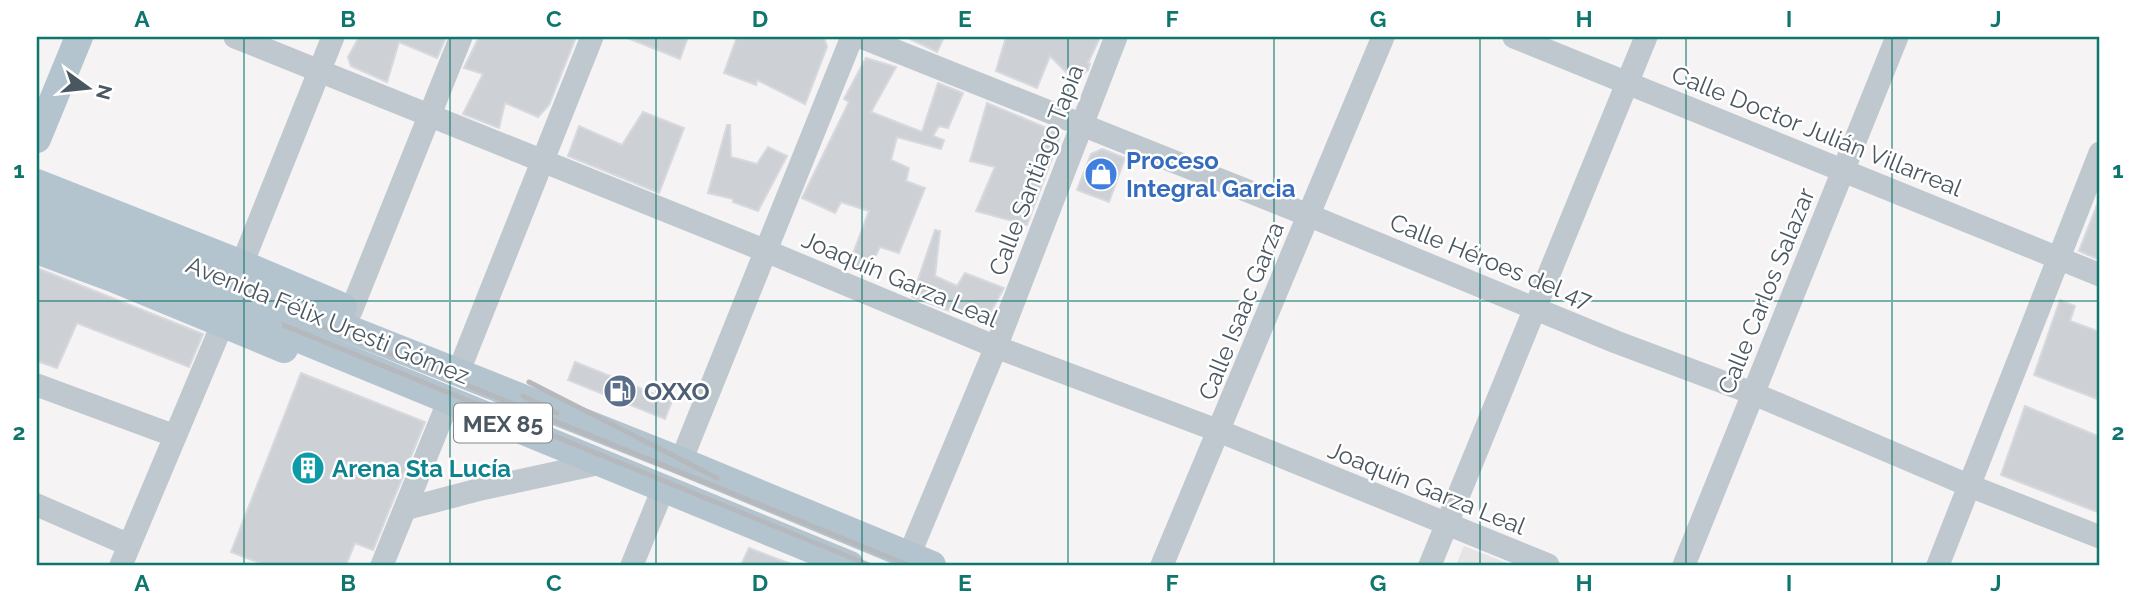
<svg xmlns="http://www.w3.org/2000/svg" width="2137" height="602" font-family="Raleway,sans-serif">
  <style>
    .education { fill: #e6e4e5 }
    .building { fill: #cdd0d5; stroke: #d7d9de; stroke-width: 2 }
    .lines { fill: none; stroke-linecap: round; stroke-linejoin: round }
    .minor { stroke: #bfc8ce; stroke-width: 23 }
    .major { stroke: #b4c4cf; stroke-width: 28 }
    .rail { stroke: #b5b8bc; stroke-width: 5 }
    .major-bridge { stroke: #b4c4cf; stroke-width: 28 }
    .grid { fill: none; stroke: #0f766e; stroke-width: 2; stroke-opacity: 0.55 }
    .labels { text-anchor: middle; dominant-baseline: central; stroke-width: 5; stroke-linejoin: round; paint-order: stroke }
    .shield { fill: #fff; stroke: #818990; stroke-width: 2 }
    .shield-label { font-size: 23px; font-weight: bold; fill: #4b5760 }
    .street-label { font-size: 24px; fill: #4b5760; stroke: #fff }
    .shop-label { font-size: 24px; font-weight: bold; fill: #366cbe; stroke: #fff; text-anchor: start }
    .service-label { font-size: 24px; font-weight: bold; fill: #4e5e75; stroke: #fff; text-anchor: start }
    .culture-label { font-size: 24px; font-weight: bold; fill: #0d838f; stroke: #fff; text-anchor: start }
    .neatline { fill: none; stroke: #0f766e; stroke-width: 2.5 }
    .grid-label { font-size: 23px; text-anchor: middle; font-weight: bold; fill: #0f766e }
  </style>
  <rect width="100%" height="100%" fill="#f5f3f3"/>
  <path class="education" d="M1464 546 1512 565H1456Z"/>
  <g class="building">
    <path d="M359 37H446L437 58 399 42 387 82 351 66 348 57Z"/>
    <path d="M479 37H576L549 105 538 117 505 103 499 128 463 114 483 74 464 68Z"/>
    <path d="M625 37H688L680 59Z"/>
    <path d="M737 37H824L827 47 805 104 757 80 756 85 724 73Z"/>
    <path d="M906 37H944L937 52Z"/>
    <path d="M1006 37H1100L1088 63 1090 64 1088 70 1075 81 1050 56 1037 88 996 71Z"/>
    <path d="M866 58 896 67 871 112 922 132 938 83 963 93 948 128 939 126 933 136 944 140 941 149 897 137 891 160 909 168 906 181 925 188 899 253 880 247 867 273 848 267 869 211 841 202 835 213 802 198 849 102 844 99Z"/>
    <path d="M987 103 1061 134 1027 225 976 211 995 167 970 161Z"/>
    <path d="M643 112 684 128 659 193 568 156 579 126 622 145Z"/>
    <path d="M727 125H730L731 157 757 164 768 147 787 156 758 211 733 202V199L708 193Z"/>
    <path d="M1102 149 1125 158 1109 202 1077 190 1091 154Z"/>
    <path d="M2099 200 2100 201V260L2079 251Z"/>
    <path d="M935 230 940 231 935 276 957 286 965 273 1004 288 984 324 912 297Z"/>
    <path d="M37 268 203 334 189 367 77 323 57 368 37 361Z"/>
    <path d="M2060 300 2075 306 2070 321 2100 332V387L2097 399 2034 375Z"/>
    <path d="M575 362 672 401 665 419 568 380Z"/>
    <path d="M301 373 425 422 373 550 355 543 346 565H265L231 552Z"/>
    <path d="M2025 406 2100 437V513L2001 475Z"/>
    <path d="M749 548 791 564V565H741Z"/>
  </g>
  <g class="lines">
    <g class="minor">
      <path d="M235 37 766 251 996 347 1219 431 1548 565"/>
      <path d="M861 37 1308 215 1616 342 1752 393 1970 486 2100 537"/>
      <path d="M1514 37 2100 275"/>
      <path d="M242 264 333 37"/>
      <path d="M351 311 461 37"/>
      <path d="M458 373 592 37"/>
      <path d="M37 385 175 436"/>
      <path d="M681 461 852 37"/>
      <path d="M37 505 129 545"/>
      <path d="M405 509 481 489 601 463"/>
      <path d="M121 565 222 325"/>
      <path d="M382 565 449 400"/>
      <path d="M632 565 663 489"/>
      <path d="M905 565 996 347 1116 37"/>
      <path d="M1162 565 1383 37"/>
      <path d="M1430 565 1646 37"/>
      <path d="M1684 565 1897 37"/>
      <path d="M1938 565 2100 153"/>
    </g>
    <g class="major">
      <path d="M37 139 79 37"/>
      <path d="M37 183 242 264 343 307"/>
      <path d="M37 250 110 277 284 349"/>
      <path d="M306 312 681 461 932 565"/>
      <path d="M268 326 850 565"/>
    </g>
    <g class="rail">
      <path d="M37 210 908 565"/>
      <path d="M37 224 869 565"/>
      <path d="M529 382 717 478"/>
      <path d="M523 396 557 413"/>
    </g>
    <g class="major-bridge">
      <path d="M37 200 306 312"/>
      <path d="M37 229 268 326"/>
    </g>
  </g>
  <path class="grid" d="M244 37V565M450 37V565M656 37V565M862 37V565M1068 37V565M1274 37V565M1480 37V565M1686 37V565M1892 37V565M37 301H2100"/>
  <defs>
    <symbol id="shop-disc" viewBox="-11 -11 22 22"><circle r="9.5" fill="#3f7fe0" stroke="#fff"/><path d="M-5-2.5h2.3a2.7 3.5 0 0 1 5.4 0H5L5.5 6h-11ZM-1.5-2.5h3a1.5 2.3 0 0 0-3 0Z" fill="#fff"/></symbol>
    <symbol id="fuel-disc" viewBox="-11 -11 22 22"><circle r="9.5" fill="#5c6f8a" stroke="#fff"/><path d="M-5.5-6h7V0h2V4h1.3V-2.5L3-4.5l.8-.8L6-3V5H2.5V1h-1V6h-7ZM-4.2-4.7v3.2H.2V-4.7Z" fill="#fff"/></symbol>
    <symbol id="building-disc" viewBox="-11 -11 22 22"><circle r="9.5" fill="#0f9aa8" stroke="#fff"/><path d="M-4-6H4V6H1V3H-1V6H-4ZM-2.5-4.3h1.7v1.8h-1.7ZM.8-4.3h1.7v1.8H.8ZM-2.5-1h1.7V.8h-1.7ZM.8-1h1.7V.8H.8Z" fill="#fff"/></symbol>
  </defs>
  <g fill-rule="evenodd">
    <use href="#shop-disc" x="1082" y="155" width="38" height="38"/>
    <use href="#fuel-disc" x="601" y="372" width="38" height="38"/>
    <use href="#building-disc" x="289" y="449" width="38" height="38"/>
  </g>
  <g class="labels">
    <rect class="shield" x="454" y="403.5" width="98" height="39" rx="5"/>
    <g class="shield-label">
      <text x="503" y="423">MEX 85</text>
    </g>
    <g class="street-label">
      <text transform="translate(1817 131) rotate(22)">Calle Doctor Julián Villarreal</text>
      <text transform="translate(1036 170) rotate(-69)">Calle Santiago Tapia</text>
      <text transform="translate(1491 261) rotate(22)">Calle Héroes del 47</text>
      <text transform="translate(900 279) rotate(23)">Joaquín Garza Leal</text>
      <text transform="translate(1766 291) rotate(-68)">Calle Carlos Salazar</text>
      <text transform="translate(1241 311) rotate(-68)">Calle Isaac Garza</text>
      <text transform="translate(328 320) rotate(22)">Avenida Félix Uresti Gómez</text>
      <text transform="translate(1427 488) rotate(22)">Joaquín Garza Leal</text>
    </g>
    <g class="shop-label">
      <text x="1126" y="160">Proceso<tspan x="1126" dy="28">Integral Garcia</tspan></text>
    </g>
    <g class="service-label">
      <text x="644" y="391">OXXO</text>
    </g>
    <g class="culture-label">
      <text x="332" y="468">Arena Sta Lucía</text>
    </g>
  </g>
  <rect width="2137" height="602" fill="none" stroke="#ffffff" stroke-width="77"/>
  <g transform="translate(88 88) rotate(105)" stroke="#ffffff" stroke-width="5" paint-order="stroke">
  <path d="M0-5L12 26L0 18L-12 26Z" fill="#4b5760"/>
  <text y="-10" font-size="19" font-weight="bold" text-anchor="middle" fill="#4b5760">N</text>
  </g>
  <rect x="38" y="38" width="2060" height="526" class="neatline"/>
  <g class="grid-label">
    <text x="142" y="27">A</text>
    <text x="348" y="27">B</text>
    <text x="554" y="27">C</text>
    <text x="760" y="27">D</text>
    <text x="965" y="27">E</text>
    <text x="1172" y="27">F</text>
    <text x="1378" y="27">G</text>
    <text x="1584" y="27">H</text>
    <text x="1789" y="27">I</text>
    <text x="1996" y="27">J</text>
    <text x="19" y="178">1</text>
    <text x="2118" y="178">1</text>
    <text x="19" y="440">2</text>
    <text x="2118" y="440">2</text>
    <text x="142" y="591">A</text>
    <text x="348" y="591">B</text>
    <text x="554" y="591">C</text>
    <text x="760" y="591">D</text>
    <text x="965" y="591">E</text>
    <text x="1172" y="591">F</text>
    <text x="1378" y="591">G</text>
    <text x="1584" y="591">H</text>
    <text x="1789" y="591">I</text>
    <text x="1996" y="591">J</text>
  </g>
</svg>
